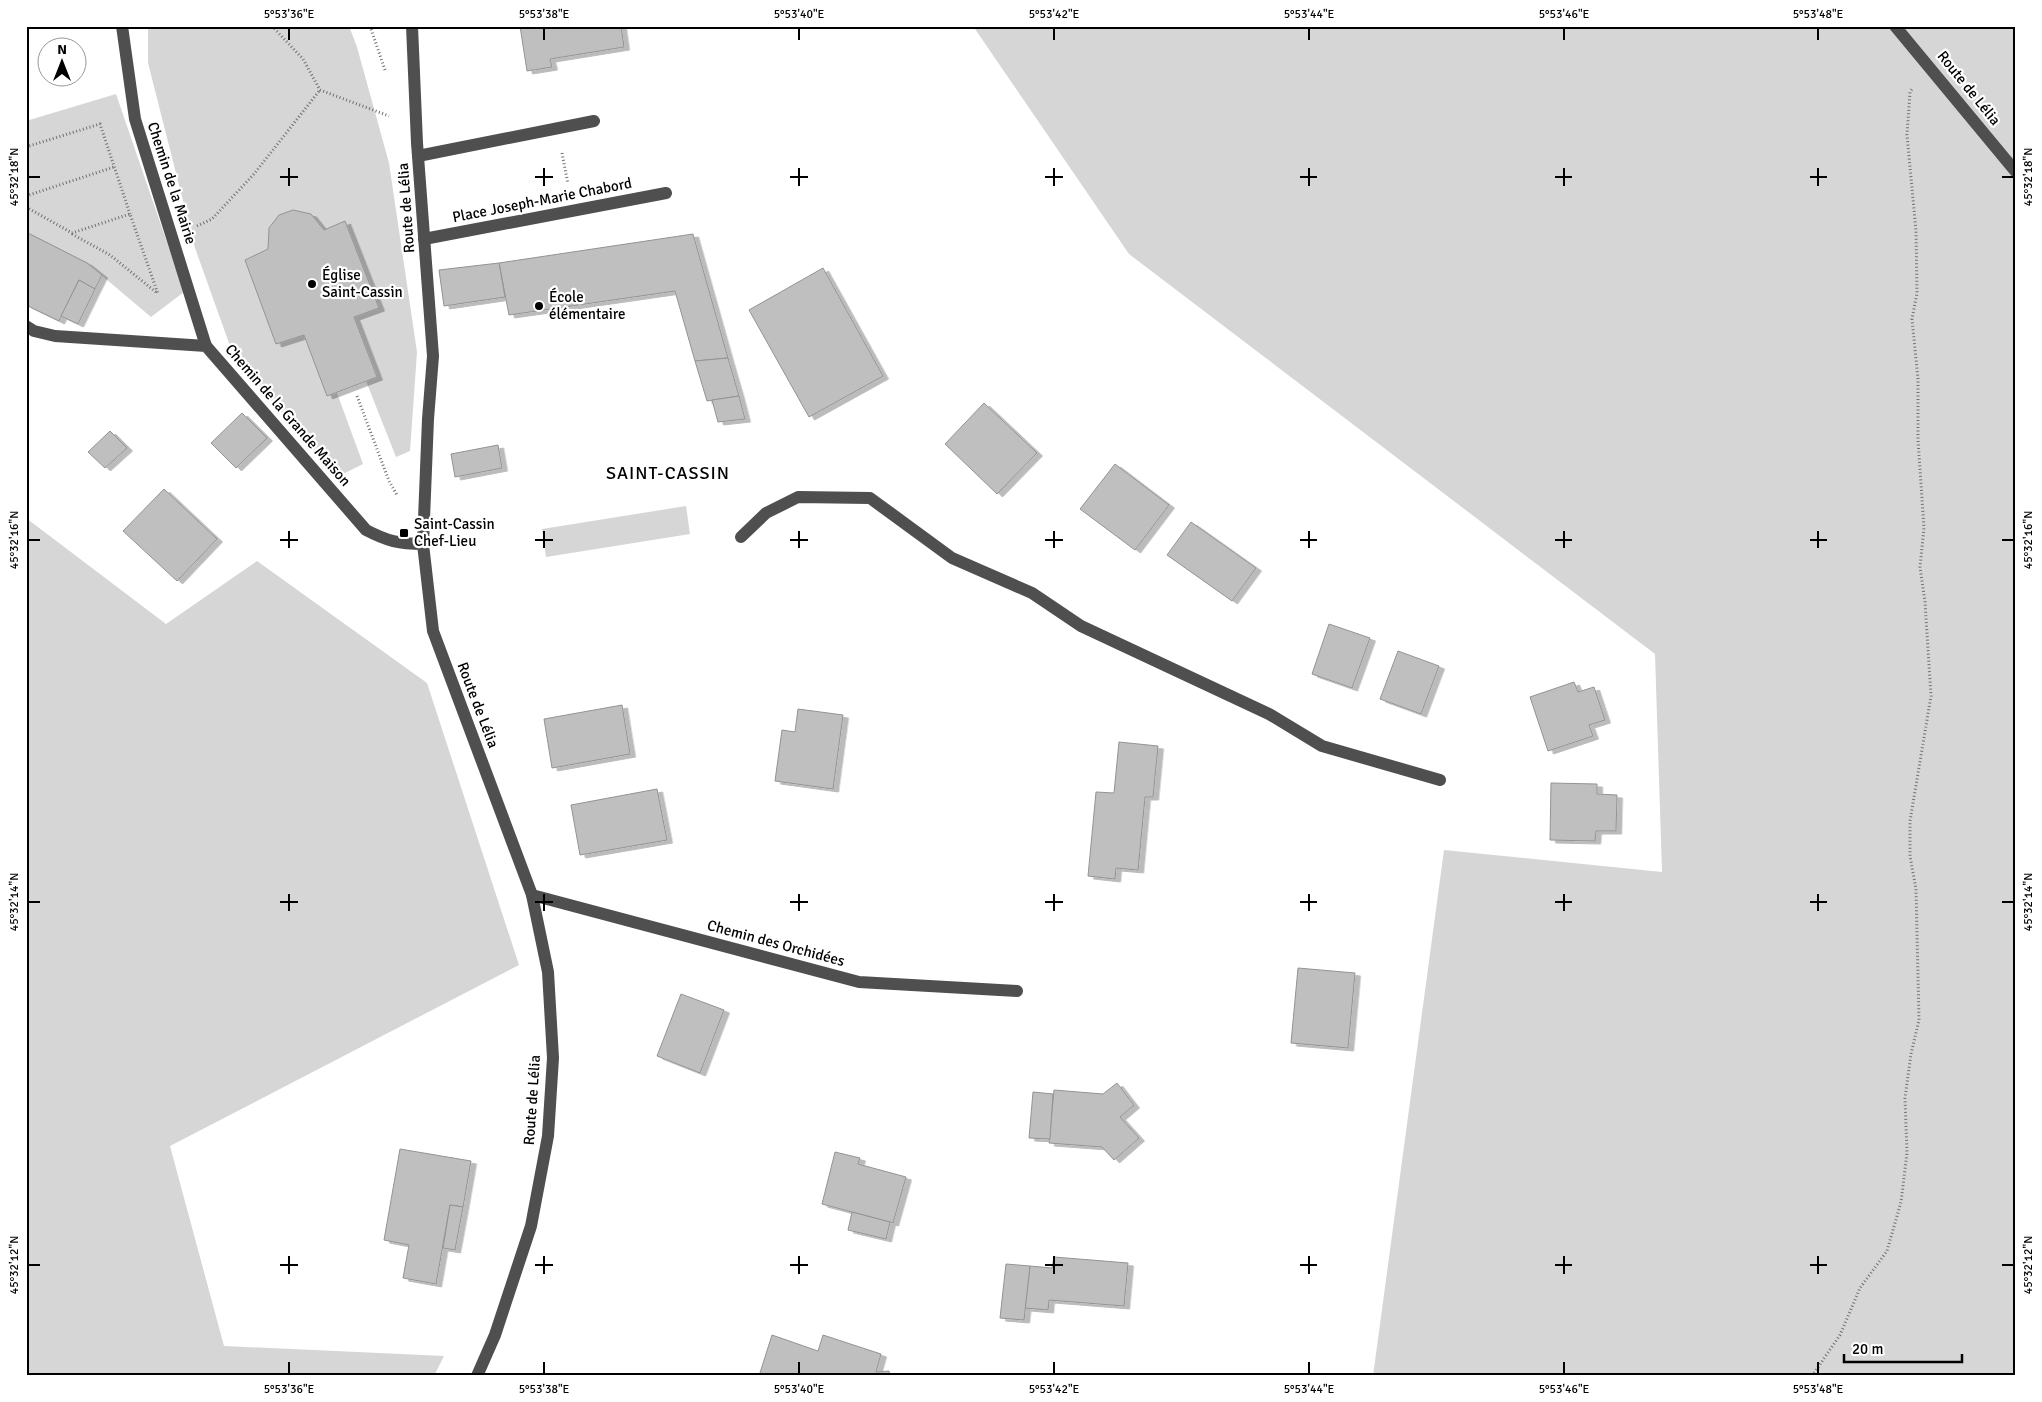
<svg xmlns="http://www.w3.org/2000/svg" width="2042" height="1402" font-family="Signika,sans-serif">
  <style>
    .green { fill: #d6d6d6 }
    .building { fill: #bfbfbf; stroke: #939393; filter: url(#shadow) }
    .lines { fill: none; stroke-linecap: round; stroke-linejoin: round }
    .path { stroke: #717171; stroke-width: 3; stroke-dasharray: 1 2.5; stroke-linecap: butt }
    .minor { stroke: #4f4f4f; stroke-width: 12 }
    .ticks { fill: none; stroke: #000; stroke-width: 2 }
    .poi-dot { fill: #000; stroke: #fff; stroke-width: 2 }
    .labels { text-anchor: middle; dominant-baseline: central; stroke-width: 4.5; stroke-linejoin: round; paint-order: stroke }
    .street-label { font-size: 15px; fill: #000; stroke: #fff }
    .poi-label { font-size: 15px; fill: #000; stroke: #fff; text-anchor: start }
    .quarter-label { font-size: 18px; letter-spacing: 1px; fill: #000; stroke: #fff }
    .neatline { fill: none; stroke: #000; stroke-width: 2 }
    .ticks-label { font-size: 12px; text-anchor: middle; fill: #000 }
  </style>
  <defs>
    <filter id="shadow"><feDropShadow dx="5.5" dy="3" stdDeviation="0" flood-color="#0004"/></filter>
  </defs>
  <rect width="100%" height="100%" fill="#fff"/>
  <g class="green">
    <path d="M148 26H349L357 47 389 163 417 352 410 451 396 457 366 381 377 377 354 317 379 308 345 222 324 230 311 214 293 210 279 215 269 228 268 249 245 260 276 344 304 335 327 396 337 393 363 464 337 477 234 357 195 248 148 63Z"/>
    <path d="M973 26H2016V1376H1373L1444 850 1662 872 1655 654 1129 254Z"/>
    <path d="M116 94 184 292 151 317 87 263 26 232V121Z"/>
    <path d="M686 506 690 534 546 557 542 529Z"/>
    <path d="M26 518 166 624 257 561 427 683 519 965 170 1146 224 1346 444 1356 434 1376H26Z"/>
  </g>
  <g class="building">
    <path d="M520 26H621L624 47 550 59 552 67 527 71Z"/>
    <path d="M293 210 311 214 324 230 345 221 379 308 354 317 377 377 327 396 304 335 276 344 245 260 268 249 269 228 279 215Z"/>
    <path d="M26 232 87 263 102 275 95 289 79 280 59 321 26 305Z"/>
    <path d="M693 234 728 358 695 361 675 291 509 315 499 263Z"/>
    <path d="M499 263 505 297 444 306 439 270Z"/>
    <path d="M823 268 883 376 809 417 749 310Z"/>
    <path d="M79 280 95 289 78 324 61 316Z"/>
    <path d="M728 358 739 396 707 401 695 361Z"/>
    <path d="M739 396 745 419 718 422 712 400Z"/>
    <path d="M984 403 1037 453 997 494 945 444Z"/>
    <path d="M242 413 267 438 236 468 211 443Z"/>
    <path d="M110 431 127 448 105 468 88 452Z"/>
    <path d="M498 445 502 468 455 477 451 454Z"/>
    <path d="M1115 464 1169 505 1135 550 1080 509Z"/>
    <path d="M164 489 217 539 177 581 123 531Z"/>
    <path d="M1191 522 1256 568 1232 601 1167 555Z"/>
    <path d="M1329 624 1370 638 1352 688 1312 674Z"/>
    <path d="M1398 651 1439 666 1421 714 1380 699Z"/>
    <path d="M1574 682 1578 692 1594 687 1605 720 1589 725 1593 736 1548 751 1530 697Z"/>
    <path d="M622 705 630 754 552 768 544 719Z"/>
    <path d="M798 709 843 715 833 789 775 781 782 730 795 732Z"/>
    <path d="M1119 742 1158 746 1153 797H1145L1138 870 1116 868 1115 879 1088 876 1096 792 1114 793Z"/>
    <path d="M1551 783 1597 784V794L1617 795 1616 831H1596L1595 841 1550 840Z"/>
    <path d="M657 789 667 840 580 855 571 805Z"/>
    <path d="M1298 968 1355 973 1348 1048 1291 1043Z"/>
    <path d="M681 994 724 1010 700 1073 657 1056Z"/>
    <path d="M1117 1083 1134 1105 1120 1117 1139 1138 1114 1160 1102 1147 1049 1143 1054 1090 1103 1094Z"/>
    <path d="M1033 1092 1053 1094 1050 1139 1029 1138Z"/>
    <path d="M400 1149 471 1161 463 1207 450 1205 436 1284 403 1278 409 1245 384 1240Z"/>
    <path d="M835 1152 860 1158 858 1164 906 1177 893 1223 822 1204Z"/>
    <path d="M450 1205 463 1207 455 1250 443 1248Z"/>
    <path d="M852 1212 890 1222 886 1239 848 1230Z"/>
    <path d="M1054 1257 1128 1263 1124 1306 1049 1300 1048 1310 1025 1308 1030 1266 1052 1268Z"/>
    <path d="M1006 1264 1030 1266 1024 1320 1000 1318Z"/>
    <path d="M772 1335 818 1351 823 1335 881 1354 876 1372 889 1371 890 1376H759Z"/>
  </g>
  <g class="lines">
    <g class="path">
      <path d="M272 26 303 59 320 90 389 116"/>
      <path d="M370 26 385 70"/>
      <path d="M26 147 100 124 130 214"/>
      <path d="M562 153 568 184"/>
      <path d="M26 196 114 167"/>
      <path d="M26 207 72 233 130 214 158 294"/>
      <path d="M197 226 212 219 254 174 320 90"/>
      <path d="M72 234 110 255 157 293"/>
      <path d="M357 396 389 481 397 495"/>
      <path d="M1812 1376 1840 1335 1860 1288 1887 1251 1901 1202 1907 1153 1905 1098 1911 1054 1919 1020 1916 889 1910 856V821L1931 696 1925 602 1920 567 1924 528 1918 440V379L1912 319 1917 293 1916 231 1907 135 1910 92 1912 89"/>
    </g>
    <g class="minor">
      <path d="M122 26 135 119 206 346"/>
      <path d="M412 26 417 143 433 356 428 419 423 544 433 631 532 895 548 972 553 1058 548 1136 531 1226 495 1335 477 1376"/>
      <path d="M1895 26 2016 172"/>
      <path d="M418 156 594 121"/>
      <path d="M424 239 666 193"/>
      <path d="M26 326 34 331 55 336 206 346 366 530C387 541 399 544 423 544"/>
      <path d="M741 537 766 513 798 497 870 498 952 558 1032 593 1081 626 1269 714 1322 746 1440 780"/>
      <path d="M532 895 859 982 1017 991"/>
    </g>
  </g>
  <path class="ticks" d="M289 28V40M544 28V40M799 28V40M1054 28V40M1309 28V40M1564 28V40M1818 28V40M289 168V186M544 168V186M799 168V186M1054 168V186M1309 168V186M1564 168V186M1818 168V186M28 177H40M280 177H298M535 177H553M790 177H808M1045 177H1063M1300 177H1317M1555 177H1572M1810 177H1827M2002 177H2014M289 531V548M544 531V548M799 531V548M1054 531V548M1309 531V548M1564 531V548M1818 531V548M28 540H40M280 540H298M535 540H553M790 540H808M1045 540H1063M1300 540H1317M1555 540H1572M1810 540H1827M2002 540H2014M289 894V911M544 894V911M799 894V911M1054 894V911M1309 894V911M1564 894V911M1818 894V911M28 902H40M280 902H298M535 902H553M790 902H808M1045 902H1063M1300 902H1317M1555 902H1572M1810 902H1827M2002 902H2014M289 1256V1274M544 1256V1274M799 1256V1274M1054 1256V1274M1309 1256V1274M1564 1256V1274M1818 1256V1274M28 1265H40M280 1265H298M535 1265H553M790 1265H808M1045 1265H1063M1300 1265H1317M1555 1265H1572M1810 1265H1827M2002 1265H2014M289 1362V1374M544 1362V1374M799 1362V1374M1054 1362V1374M1309 1362V1374M1564 1362V1374M1818 1362V1374"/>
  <g class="poi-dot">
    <circle cx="312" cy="284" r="5"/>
    <circle cx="539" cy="306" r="5"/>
    <rect x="399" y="528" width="10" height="10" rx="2.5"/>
  </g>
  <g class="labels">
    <g class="street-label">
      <text transform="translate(1969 88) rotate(51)">Route de Lélia</text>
      <text transform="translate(172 183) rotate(72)">Chemin de la Mairie</text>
      <text transform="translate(542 200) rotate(-11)">Place Joseph-Marie Chabord</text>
      <text transform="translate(406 208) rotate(-94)">Route de Lélia</text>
      <text transform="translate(288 415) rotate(49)">Chemin de la Grande Maison</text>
      <text transform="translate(478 705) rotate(69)">Route de Lélia</text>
      <text transform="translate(776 943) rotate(15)">Chemin des Orchidées</text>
      <text transform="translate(532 1100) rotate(-86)">Route de Lélia</text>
    </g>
    <g class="poi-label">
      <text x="322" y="275">Église<tspan x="322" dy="17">Saint-Cassin</tspan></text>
      <text x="549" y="297">École<tspan x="549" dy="17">élémentaire</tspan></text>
      <text x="414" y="524">Saint-Cassin<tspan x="414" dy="17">Chef-Lieu</tspan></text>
    </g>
    <g class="quarter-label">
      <text x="668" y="473">SAINT-CASSIN</text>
    </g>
  </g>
  <rect width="2042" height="1402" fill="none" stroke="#ffffff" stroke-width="55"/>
  <g transform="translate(62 62)"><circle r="24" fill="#ffffff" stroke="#999999"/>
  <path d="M0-4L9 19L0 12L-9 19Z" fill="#000000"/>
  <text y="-8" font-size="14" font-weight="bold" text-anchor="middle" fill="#000000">N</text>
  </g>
  <path d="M1844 1354v8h118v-8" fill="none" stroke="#000000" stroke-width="2.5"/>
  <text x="1852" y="1354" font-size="15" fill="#000000" stroke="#ffffff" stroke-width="4" paint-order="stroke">20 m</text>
  <rect x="28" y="28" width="1986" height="1346" class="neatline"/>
  <g class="ticks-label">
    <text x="289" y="18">5°53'36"E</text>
    <text x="544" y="18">5°53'38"E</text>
    <text x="799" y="18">5°53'40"E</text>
    <text x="1054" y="18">5°53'42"E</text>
    <text x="1309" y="18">5°53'44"E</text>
    <text x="1564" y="18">5°53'46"E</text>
    <text x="1818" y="18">5°53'48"E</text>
    <text transform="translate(14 177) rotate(-90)" y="4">45°32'18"N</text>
    <text transform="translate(2028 177) rotate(-90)" y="4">45°32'18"N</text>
    <text transform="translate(14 540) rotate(-90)" y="4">45°32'16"N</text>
    <text transform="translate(2028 540) rotate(-90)" y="4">45°32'16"N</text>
    <text transform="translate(14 902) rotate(-90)" y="4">45°32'14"N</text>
    <text transform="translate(2028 902) rotate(-90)" y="4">45°32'14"N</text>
    <text transform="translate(14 1265) rotate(-90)" y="4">45°32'12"N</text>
    <text transform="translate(2028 1265) rotate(-90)" y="4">45°32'12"N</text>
    <text x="289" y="1393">5°53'36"E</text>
    <text x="544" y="1393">5°53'38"E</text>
    <text x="799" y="1393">5°53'40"E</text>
    <text x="1054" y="1393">5°53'42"E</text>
    <text x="1309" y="1393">5°53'44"E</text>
    <text x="1564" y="1393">5°53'46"E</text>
    <text x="1818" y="1393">5°53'48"E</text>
  </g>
</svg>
